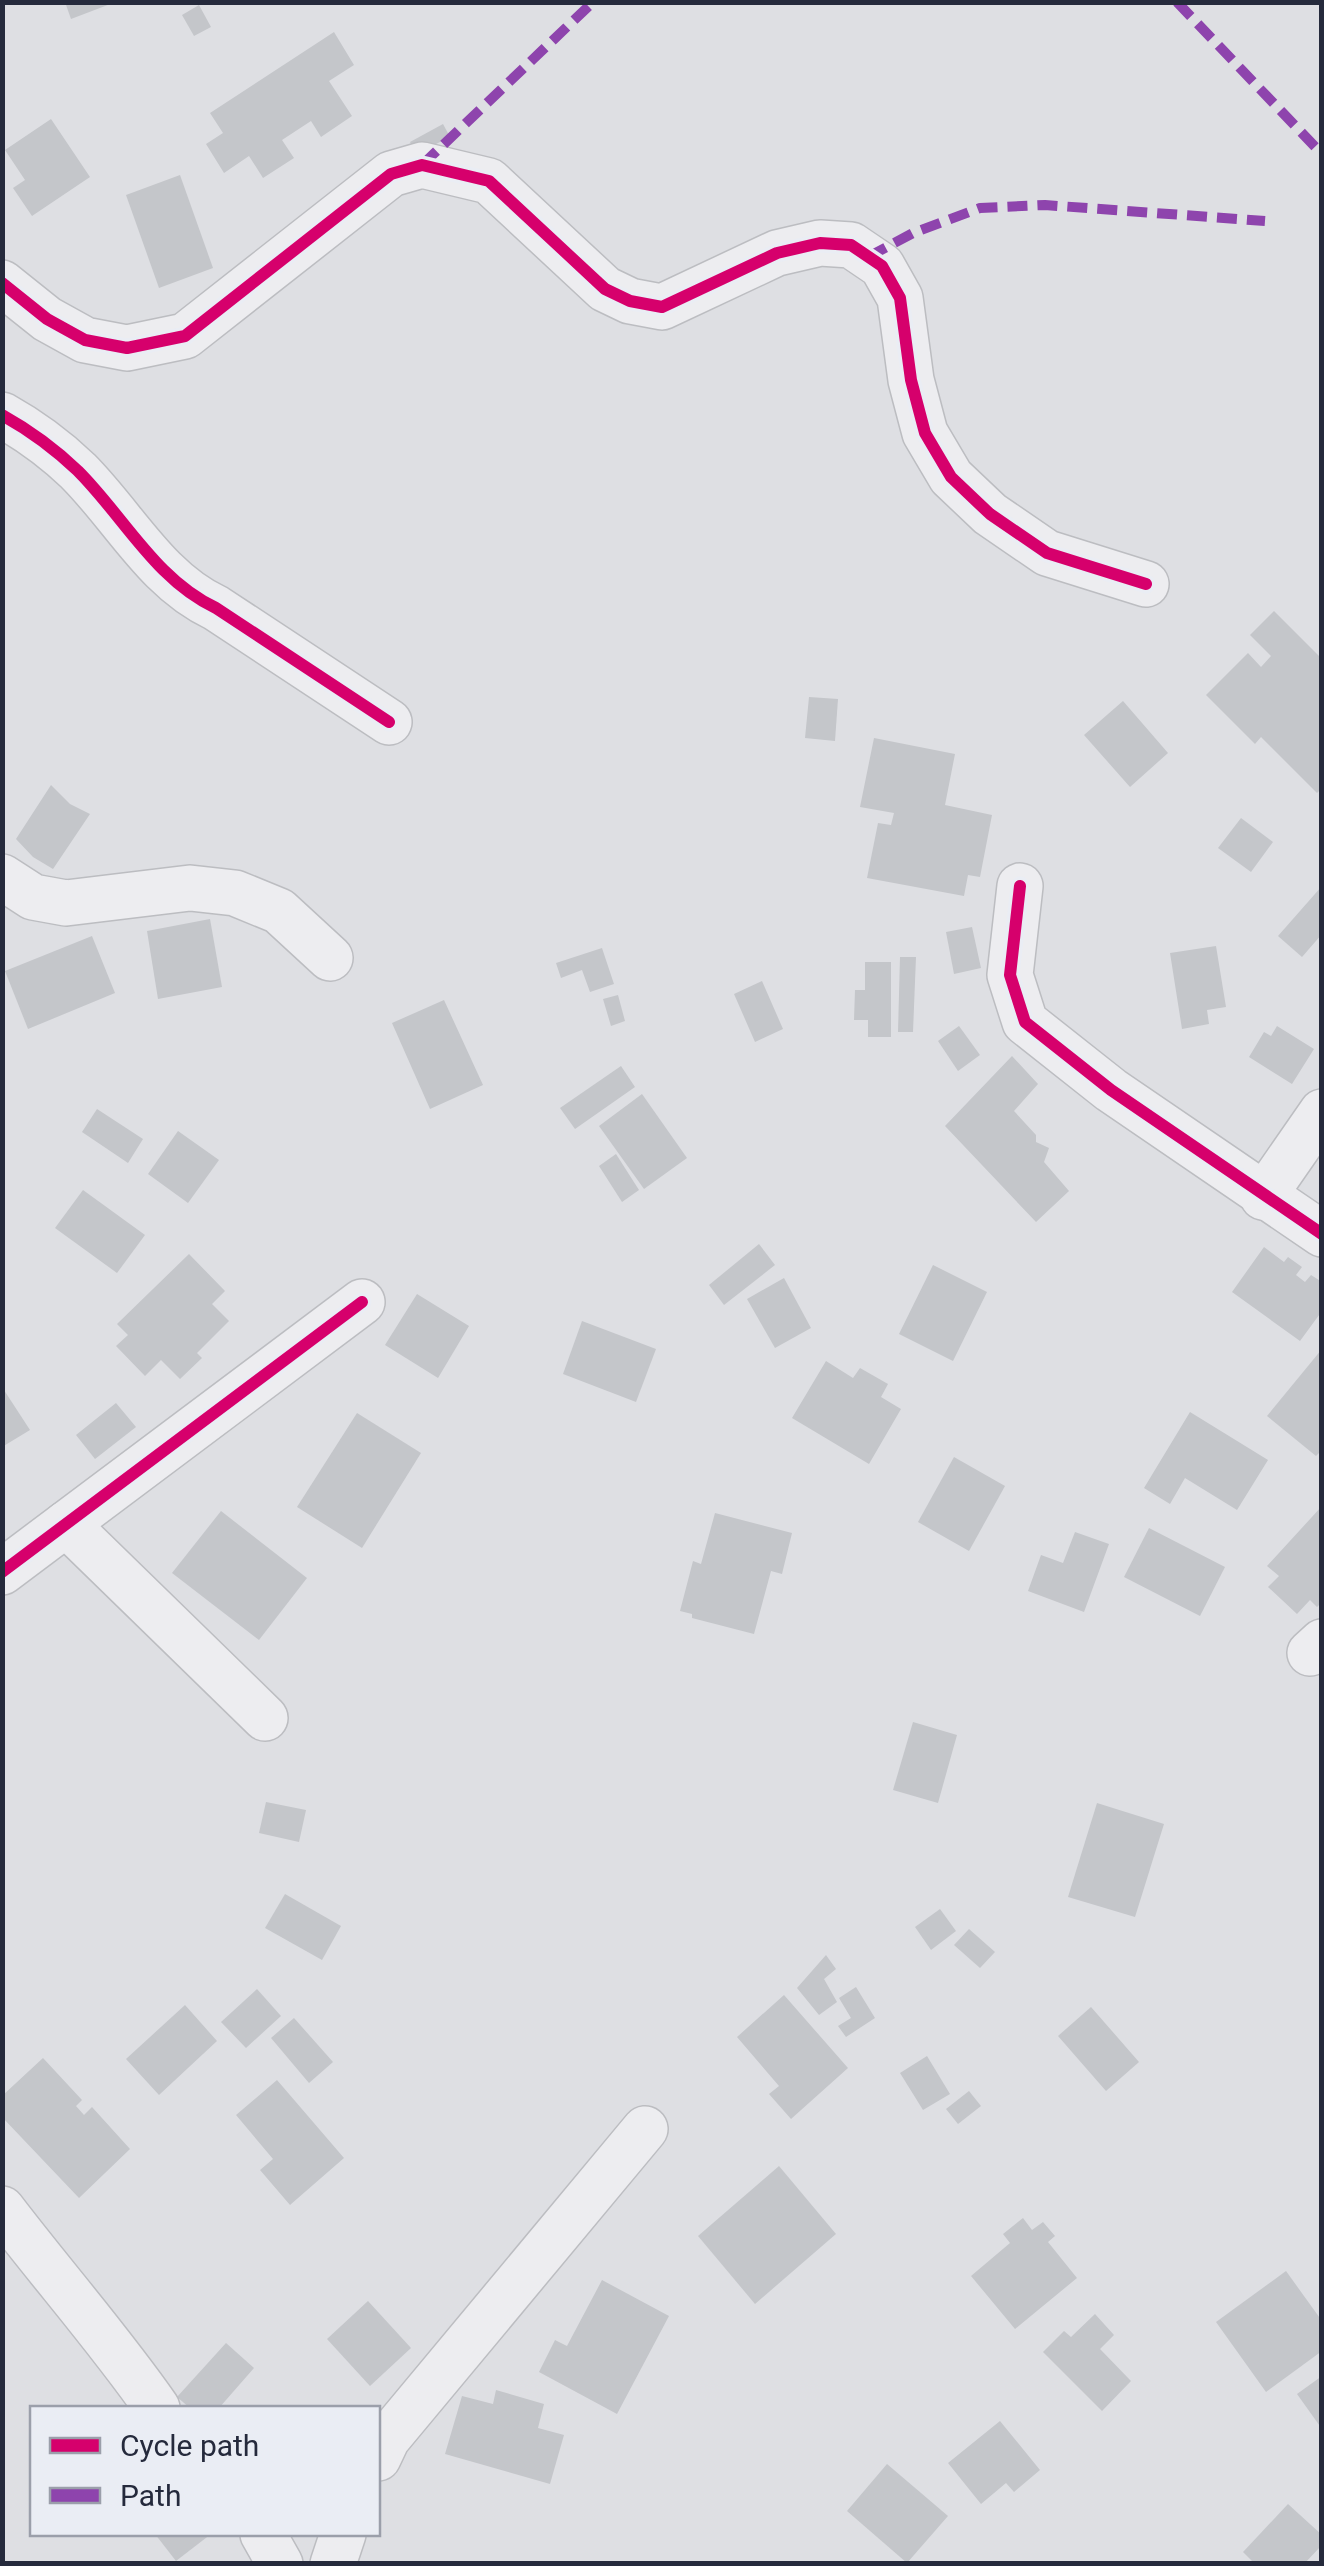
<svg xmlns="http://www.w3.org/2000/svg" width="1324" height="2566" font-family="Roboto,sans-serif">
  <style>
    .building { fill: #c4c6ca }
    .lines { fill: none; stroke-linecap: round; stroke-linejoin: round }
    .street-casing { stroke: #bcbdc1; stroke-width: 48 }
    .street { stroke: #ededf0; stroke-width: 45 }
    .quiet { stroke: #8e44ad; stroke-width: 10; stroke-dasharray: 20 10; stroke-linecap: butt }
    .cycleway-casing { stroke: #eaedf4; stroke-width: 19 }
    .cycleway { stroke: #d6006c; stroke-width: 12 }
  </style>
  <rect width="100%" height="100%" fill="#dedfe3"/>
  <g class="building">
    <path d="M65 2H113V3L71 19Z"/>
    <path d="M199 5 211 27 194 36 182 15Z"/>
    <path d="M334 32 354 65 329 81 352 116 321 137 311 121 282 140 294 158 263 178 249 156 224 173 206 144 223 133 210 113Z"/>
    <path d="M51 119 90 177 32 216 13 188 25 180 5 150Z"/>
    <path d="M443 124 450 137 416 154 410 142Z"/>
    <path d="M180 175 213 268 159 288 126 195Z"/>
    <path d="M1274 611 1322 659V788L1317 793 1261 737 1255 744 1206 695 1248 653 1261 667 1271 656 1250 635Z"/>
    <path d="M809 697 838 699 835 741 805 738Z"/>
    <path d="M1123 701 1168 753 1130 787 1084 735Z"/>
    <path d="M874 738 955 754 945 805 992 815 980 877 968 875 964 896 867 878 878 823 891 825 894 813 860 807Z"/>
    <path d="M51 785 70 804 90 814 53 869 33 857 16 839Z"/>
    <path d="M1241 818 1273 842 1251 872 1218 848Z"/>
    <path d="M1322 886V934L1302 957 1278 936Z"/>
    <path d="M210 919 222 987 158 999 147 931Z"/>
    <path d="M972 927 981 968 954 974 946 932Z"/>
    <path d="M92 936 115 993 28 1029 5 971Z"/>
    <path d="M1216 946 1226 1007 1207 1010 1209 1024 1182 1029 1170 953Z"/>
    <path d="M602 948 614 984 590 992 582 970 561 978 556 963Z"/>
    <path d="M900 957H916L913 1032H898Z"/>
    <path d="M865 962H891V1037H868V1020H854L855 990H865Z"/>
    <path d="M762 981 783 1029 755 1042 734 994Z"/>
    <path d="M618 995 625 1021 611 1026 603 999Z"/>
    <path d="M444 1000 483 1085 430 1109 392 1023Z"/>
    <path d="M959 1026 980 1055 958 1071 938 1041Z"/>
    <path d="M1277 1026 1314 1049 1292 1084 1249 1057 1264 1032 1271 1036Z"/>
    <path d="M1012 1056 1038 1084 1014 1111 1036 1135V1142L1049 1148 1044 1162 1069 1191 1036 1222 945 1126Z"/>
    <path d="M621 1066 635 1087 575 1129 560 1108Z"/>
    <path d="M642 1094 687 1158 644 1189 599 1126Z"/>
    <path d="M97 1109 143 1139 128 1163 82 1132Z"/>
    <path d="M178 1131 219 1160 188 1203 148 1174Z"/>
    <path d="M616 1154 639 1190 622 1202 599 1166Z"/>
    <path d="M83 1190 145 1235 117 1273 55 1228Z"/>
    <path d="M759 1244 775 1265 724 1305 709 1285Z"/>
    <path d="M1264 1247 1284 1262 1288 1257 1302 1267 1296 1275 1305 1282 1311 1275 1322 1282V1311L1300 1341 1232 1292Z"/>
    <path d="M189 1254 225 1291 212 1304 229 1321 197 1353 202 1358 180 1379 161 1360 145 1376 116 1346 128 1335 117 1324Z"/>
    <path d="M933 1265 987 1292 953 1361 899 1334Z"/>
    <path d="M784 1278 811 1328 775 1348 747 1299Z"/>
    <path d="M417 1294 469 1326 438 1378 385 1345Z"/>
    <path d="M582 1321 656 1349 636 1402 563 1374Z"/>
    <path d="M1322 1349V1450L1316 1456 1267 1416Z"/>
    <path d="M826 1361 853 1378 860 1368 888 1384 881 1397 901 1409 869 1464 792 1418Z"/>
    <path d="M2 1387 30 1430 2 1447Z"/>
    <path d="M116 1403 136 1427 95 1459 76 1435Z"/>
    <path d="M1190 1412 1268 1460 1237 1510 1185 1478 1170 1504 1144 1488Z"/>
    <path d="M357 1413 421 1453 362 1548 297 1507Z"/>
    <path d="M954 1457 1005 1486 969 1551 918 1522Z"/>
    <path d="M1322 1506V1602L1317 1607 1310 1600 1297 1614 1268 1587 1279 1576 1267 1566Z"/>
    <path d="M221 1511 307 1578 259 1640 172 1573Z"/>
    <path d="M715 1513 792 1533 782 1574 771 1571 754 1634 692 1618V1614L680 1611 693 1561 701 1564Z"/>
    <path d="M1149 1528 1225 1567 1200 1616 1124 1577Z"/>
    <path d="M1075 1532 1109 1544 1084 1612 1028 1591 1041 1555 1063 1563Z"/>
    <path d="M913 1722 957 1735 938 1803 893 1790Z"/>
    <path d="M266 1802 306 1810 299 1842 259 1833Z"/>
    <path d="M1097 1803 1164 1824 1135 1917 1068 1897Z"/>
    <path d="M285 1894 341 1926 322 1960 265 1928Z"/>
    <path d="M940 1909 956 1931 931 1950 915 1927Z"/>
    <path d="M969 1929 995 1952 980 1968 954 1945Z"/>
    <path d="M826 1955 836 1969 824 1979 837 2002 819 2015 797 1988Z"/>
    <path d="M856 1987 875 2018 846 2037 838 2026 851 2018 839 1998Z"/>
    <path d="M257 1989 281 2016 246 2048 221 2022Z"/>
    <path d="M784 1995 848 2068 791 2119 769 2094 779 2086 737 2037Z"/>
    <path d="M185 2005 217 2041 159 2095 126 2059Z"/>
    <path d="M1091 2007 1139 2062 1106 2091 1058 2036Z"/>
    <path d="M294 2018 333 2062 309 2083 271 2038Z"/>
    <path d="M927 2056 950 2094 923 2110 900 2073Z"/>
    <path d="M43 2058 82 2100 76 2106 84 2115 92 2107 130 2149 79 2198 2 2117V2096Z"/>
    <path d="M277 2080 344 2158 290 2205 260 2170 273 2159 236 2115Z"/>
    <path d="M969 2091 981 2106 958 2124 946 2109Z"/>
    <path d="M779 2166 836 2234 755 2304 698 2236Z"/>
    <path d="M1023 2218 1032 2230 1043 2222 1055 2236 1048 2242 1077 2278 1015 2329 971 2276 1010 2243 1003 2234Z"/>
    <path d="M1286 2271 1322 2321V2351L1266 2392 1216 2322Z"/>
    <path d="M602 2280 669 2316 617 2414 539 2372 555 2340 567 2346Z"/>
    <path d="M368 2301 411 2348 370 2386 327 2339Z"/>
    <path d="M1095 2314 1114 2335 1100 2349 1131 2381 1102 2411 1043 2352 1064 2331 1071 2337Z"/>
    <path d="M226 2343 254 2368 219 2408H190L177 2397Z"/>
    <path d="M1322 2376V2429L1297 2394Z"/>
    <path d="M496 2390 544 2404 538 2428 564 2435 550 2484 445 2454 462 2396 493 2404Z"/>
    <path d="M1000 2421 1040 2470 1014 2492 1006 2483 981 2504 948 2463Z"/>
    <path d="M887 2464 948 2516 907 2563 847 2511Z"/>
    <path d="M1288 2504 1322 2535V2545L1304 2564H1255L1243 2552Z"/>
    <path d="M155 2534H211L176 2561Z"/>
  </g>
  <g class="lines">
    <defs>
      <g id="street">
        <path d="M2 283 47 319 85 340 127 348 185 336 391 174 422 165 489 181 605 289 630 301 662 307 777 253 820 243 851 245 882 266 900 298 911 380 925 433 951 477 990 514 1047 553 1146 584"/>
        <path d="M2 415C29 430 55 449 78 471 124 517 156 580 216 608L389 722"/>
        <path d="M2 877 33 897 66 903 190 888 235 893 279 911 330 958"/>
        <path d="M1020 886 1010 975 1025 1022 1111 1090 1322 1234"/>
        <path d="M1263 1197 1322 1112"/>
        <path d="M66 1524 265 1718"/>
        <path d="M2 1572 362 1302"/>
        <path d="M1310 1653 1322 1642"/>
        <path d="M2 2209C53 2276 109 2339 157 2408"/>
        <path d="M378 2458 387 2439 645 2129"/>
        <path d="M263 2534 280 2564"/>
        <path d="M333 2564 343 2534"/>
      </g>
    </defs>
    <use href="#street" class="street-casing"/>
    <use href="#street" class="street"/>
    <g class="quiet">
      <path d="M1177 2 1322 154"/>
      <path d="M422 165 593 2"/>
      <path d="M868 257 913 233 980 208 1045 205 1265 221"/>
    </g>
    <defs>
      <g id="cycleway">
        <path d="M2 283 47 319 85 340 127 348 185 336 391 174 422 165 489 181 605 289 630 301 662 307 777 253 820 243 851 245 882 266 900 298 911 380 925 433 951 477 990 514 1047 553 1146 584"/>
        <path d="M2 415C29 430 55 449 78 471 124 517 156 580 216 608L389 722"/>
        <path d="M1020 886 1010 975 1025 1022 1111 1090 1322 1234"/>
        <path d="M2 1572 362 1302"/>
      </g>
    </defs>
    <use href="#cycleway" class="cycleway-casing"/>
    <use href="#cycleway" class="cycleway"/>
  </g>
  <rect width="1324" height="2566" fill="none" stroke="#252a3c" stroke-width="10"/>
  <rect x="30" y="2406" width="350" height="130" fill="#eaedf4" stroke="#9b9faa" stroke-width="2.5"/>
  <rect x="50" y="2438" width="50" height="15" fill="#d6006c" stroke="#9b9faa" stroke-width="2.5"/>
  <text x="120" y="2456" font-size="30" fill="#252a3c">Cycle path</text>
  <rect x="50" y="2488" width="50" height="15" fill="#8e44ad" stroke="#9b9faa" stroke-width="2.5"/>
  <text x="120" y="2506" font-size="30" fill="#252a3c">Path</text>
</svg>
